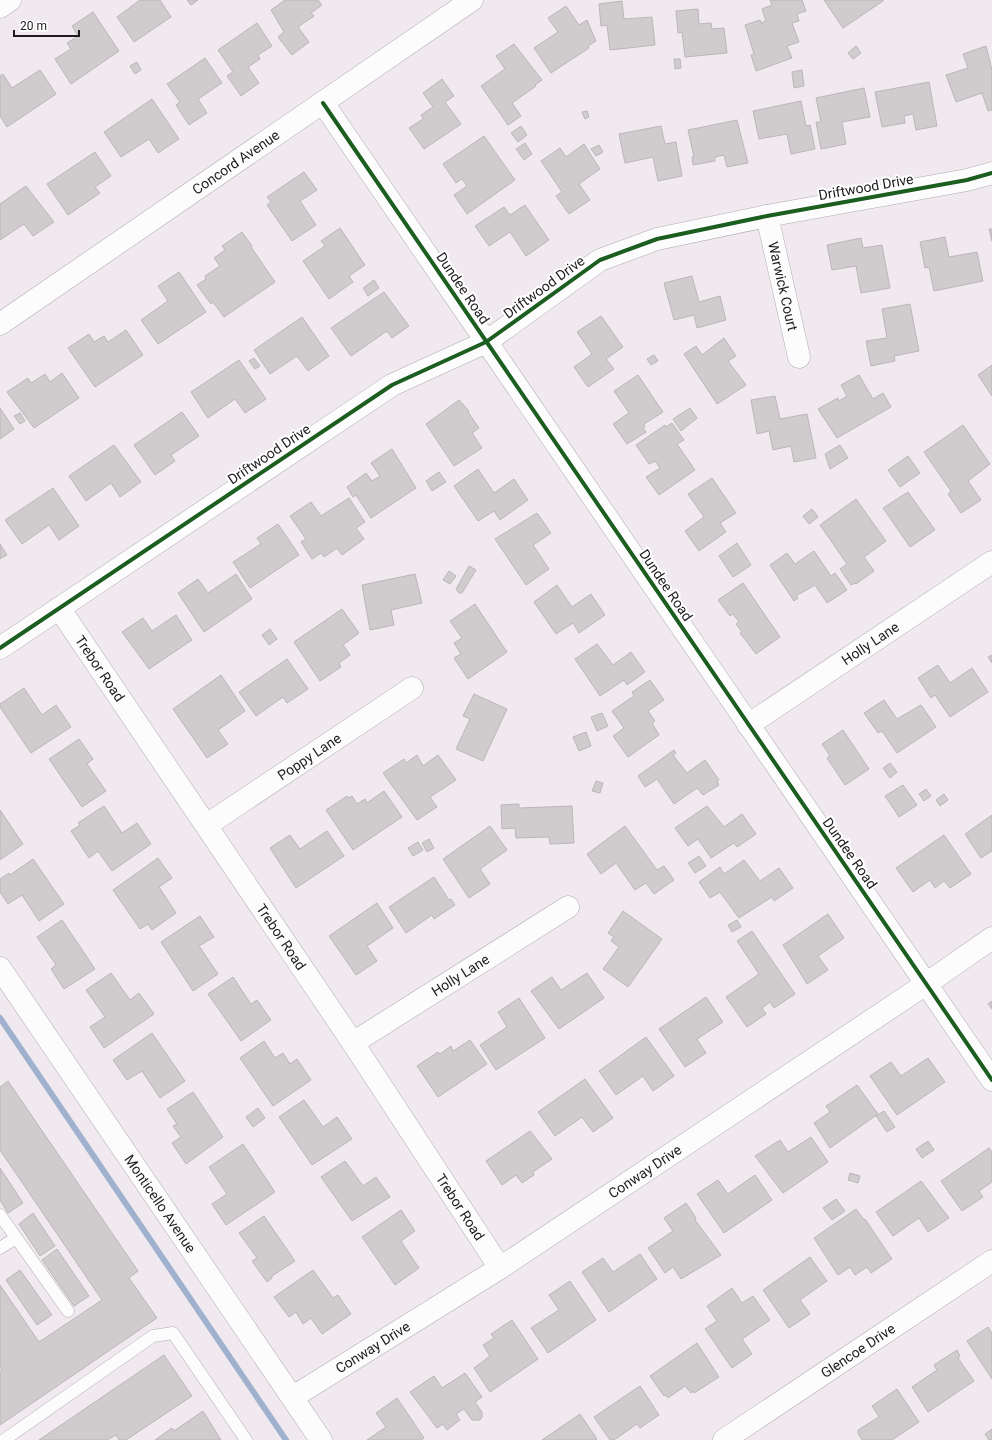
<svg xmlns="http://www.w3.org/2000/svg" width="992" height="1440" font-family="Roboto,sans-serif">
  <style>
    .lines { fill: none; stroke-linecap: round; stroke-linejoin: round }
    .stream { stroke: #9fb1cd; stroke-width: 6 }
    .building { fill: #d0cbcc; stroke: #bbb6b7 }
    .lane-casing { stroke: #b0abb0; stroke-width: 13 }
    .street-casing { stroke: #b0abb0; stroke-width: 23 }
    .lane { stroke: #fdfcfd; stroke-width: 12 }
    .street { stroke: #fdfcfd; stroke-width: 22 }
    .cycleway-casing { stroke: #fff; stroke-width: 6 }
    .cycleway { stroke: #1b5e20; stroke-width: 4 }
    .labels { text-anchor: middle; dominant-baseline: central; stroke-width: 4; stroke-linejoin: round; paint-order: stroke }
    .street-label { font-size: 14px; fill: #1e1a1e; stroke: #fff }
  </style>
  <rect width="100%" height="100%" fill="#f0eaf0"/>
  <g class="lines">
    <path class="stream" d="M0 1018 286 1440"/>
  </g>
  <g class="building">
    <path d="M140 0H160L171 17 134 42 117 17Z"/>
    <path d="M187 0H198L191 5Z"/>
    <path d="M285 0H318L322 5 311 13 314 16 298 27 309 42 292 55 278 37 284 32 271 10Z"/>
    <path d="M770 0H802L806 11 797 14 799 21 792 23 799 42 787 46 792 58 756 71 751 55 754 54 745 25 760 20 761 23 766 21 762 9 772 5Z"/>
    <path d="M824 0H883V1L843 28Z"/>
    <path d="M622 1 624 19 652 17 655 45 610 50 607 25 601 26 599 4Z"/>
    <path d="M566 6 579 25 587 20 596 41 588 46 589 48 551 73 534 48 558 32 548 18Z"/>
    <path d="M698 9 699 24 711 23 712 29 724 28 727 53 685 57 682 32 678 33 676 11Z"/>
    <path d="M93 12 119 51 71 84 55 59 71 49 67 43 78 36 72 26Z"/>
    <path d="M257 23 272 46 258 55 260 59 248 67 259 83 241 96 227 76 233 72 218 50Z"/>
    <path d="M514 44 542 80 535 85 536 86 512 103 521 116 508 125 481 86 505 69 496 56Z"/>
    <path d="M856 46 861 53 853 59 848 53Z"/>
    <path d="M986 46 992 70V110L988 111 982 93 956 102 946 75 968 68 963 54Z"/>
    <path d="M205 58 222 83 198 99 207 113 189 125 176 105 180 102 167 84Z"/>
    <path d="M674 59H680L681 68 675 69Z"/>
    <path d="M137 62 141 70 135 74 130 66Z"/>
    <path d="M40 70 56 94 7 127 0 116V76L3 74 12 88Z"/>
    <path d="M802 70 804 86 794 88 792 72Z"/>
    <path d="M442 79 454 96 445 102 461 124 424 149 409 128 423 119 421 115 433 107 423 93Z"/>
    <path d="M929 82 937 126 916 130 913 114 904 116 905 123 882 127 875 92Z"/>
    <path d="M864 88 870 117 842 122 846 144 821 149 816 122H821L816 98Z"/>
    <path d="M152 99 179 139 158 153 149 139 121 157 104 132Z"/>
    <path d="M801 101 806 126 810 125 815 149 791 154 787 134 759 139 753 111Z"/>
    <path d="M587 111 589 117 585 119 582 112Z"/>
    <path d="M737 120 748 163 727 167 724 155 715 157V161L693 165 692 157H694L688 130Z"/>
    <path d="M521 126 527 135 518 142 511 133Z"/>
    <path d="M661 126 665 144 676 142 682 176 658 181 653 157 625 163 619 134Z"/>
    <path d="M484 136 515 180 467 214 454 195 467 186 462 179 456 183 443 164Z"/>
    <path d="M525 143 532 154 524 160 516 149Z"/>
    <path d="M584 144 600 169 579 184 590 200 569 214 556 196 562 192 541 161 560 148 566 157Z"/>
    <path d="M599 145 603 152 596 156 591 149Z"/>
    <path d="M95 152 111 176 95 187 100 193 68 215 47 184Z"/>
    <path d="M304 172 317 190 300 201 316 225 292 241 267 205 271 202 267 197Z"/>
    <path d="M26 186 54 222 33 236 24 224 0 240V204Z"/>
    <path d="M525 205 549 240 526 256 510 232 489 246 475 226 504 207 510 215Z"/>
    <path d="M340 228 365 265 349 276 353 282 329 299 303 261 325 246 321 241Z"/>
    <path d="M989 229H992V241Z"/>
    <path d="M242 232 252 246 251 247 275 282 224 317 213 302 211 304 197 285 206 279 205 276 220 266 214 258 225 250 222 246Z"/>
    <path d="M945 237 949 257 977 252 983 281 934 291 929 267 925 268 920 242Z"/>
    <path d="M861 238 863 248 882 245 890 288 861 293 856 266 832 270 827 245Z"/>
    <path d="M179 272 206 312 158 344 141 320 168 301 158 286Z"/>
    <path d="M692 276 699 302 720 296 726 320 697 328 694 315 674 320 664 283Z"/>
    <path d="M374 280 379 288 368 296 363 288Z"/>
    <path d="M384 292 409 326 392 338 387 331 351 356 331 328Z"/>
    <path d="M910 304 919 351 894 356 895 361 871 366 866 341 887 338 882 309Z"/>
    <path d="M601 316 623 347 606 359 614 369 588 387 574 367 592 354 577 332Z"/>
    <path d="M302 317 329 356 308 371 297 356 270 374 254 350Z"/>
    <path d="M126 330 143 355 95 387 68 348 89 334 94 342 104 336 108 342Z"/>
    <path d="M724 338 736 356 728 361 746 385 717 404 684 354 696 346 702 355Z"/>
    <path d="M654 355 658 361 651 365 647 359Z"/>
    <path d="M254 358 260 366 255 369 249 361Z"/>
    <path d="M239 360 266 399 245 413 235 399 208 418 191 392Z"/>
    <path d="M992 365V396L978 375Z"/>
    <path d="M62 373 79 398 34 428 7 392 28 378 31 383 45 374 50 382Z"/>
    <path d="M638 375 663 412 644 424 645 426 643 428 646 432 627 444 613 424 629 413 614 391Z"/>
    <path d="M859 375 873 399 883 393 891 407 837 438 818 409 838 398 839 401 847 396 841 385Z"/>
    <path d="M775 396 780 419 807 414 816 458 794 462 791 446 773 450 769 431 757 434 751 400Z"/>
    <path d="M459 400 469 411 468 412 479 428 472 433 482 448 454 466 426 424Z"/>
    <path d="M0 408 14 429 0 439Z"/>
    <path d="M690 408 697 418 681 431 673 419Z"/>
    <path d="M182 412 199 436 171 455 175 461 155 475 134 445Z"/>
    <path d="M20 413 25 421 20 424 14 416Z"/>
    <path d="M672 423 684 440 677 444 695 470 659 495 646 477 660 468 655 461 649 464 636 445 665 425 666 427Z"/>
    <path d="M963 425 990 464 968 481 981 500 961 513 948 494 951 491 924 452Z"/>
    <path d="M114 445 141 482 120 497 111 483 86 501 69 476Z"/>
    <path d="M840 445 848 458 830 469 825 454Z"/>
    <path d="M392 449 416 488 371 518 356 495 353 497 347 487 366 473 372 481 380 476 371 463Z"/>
    <path d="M908 456 920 473 900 487 888 470Z"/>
    <path d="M478 469 494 493 514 479 528 500 500 520 494 511 478 521 454 486Z"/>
    <path d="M439 472 446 482 432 491 426 481Z"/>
    <path d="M712 478 736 513 720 523 726 532 699 551 685 531 704 517 688 494Z"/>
    <path d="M53 488 79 526 59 540 49 525 22 544 5 520Z"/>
    <path d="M908 492 935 530 910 547 883 508Z"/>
    <path d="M349 498 365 522 356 528 364 539 342 555 337 548 324 557 321 553 312 559 301 542 306 539 290 516 311 502 321 516Z"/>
    <path d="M856 499 886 541 864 557 874 571 856 584 855 583 851 585 840 569 847 564 820 525Z"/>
    <path d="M812 509 818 517 809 524 803 516Z"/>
    <path d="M537 513 551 533 533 545 549 569 526 585 495 539Z"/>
    <path d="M278 524 299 555 250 588 233 562 261 544 257 538Z"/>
    <path d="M737 543 751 565 733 577 719 556Z"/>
    <path d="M0 544 7 555 0 559Z"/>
    <path d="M814 551 831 576 835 573 847 590 827 603 815 585 796 596 798 598 794 601 770 565 787 553 795 564Z"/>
    <path d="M469 566 476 570 462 593H459L456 589Z"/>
    <path d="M449 571 456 576 450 584 443 580Z"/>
    <path d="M236 574 252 599 204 632 178 593 198 579 208 593Z"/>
    <path d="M415 574 422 603 391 610 394 625 370 630 362 585Z"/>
    <path d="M743 583 780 637 756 654 740 633 742 632 736 624 739 622 733 614 730 616 718 600Z"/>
    <path d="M557 585 572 607 591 594 605 615 579 633 573 623 556 634 534 602Z"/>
    <path d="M475 604 507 652 468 679 454 658 461 654 454 643 462 638 450 621Z"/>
    <path d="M342 609 359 633 343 645 350 655 339 663 341 667 320 681 294 642Z"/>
    <path d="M176 615 192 640 149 669 122 632 143 618 152 631Z"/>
    <path d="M270 629 277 639 269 645 262 635Z"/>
    <path d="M597 644 613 665 631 652 645 672 627 685 624 680 600 696 575 659Z"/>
    <path d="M992 655V663L988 657Z"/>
    <path d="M287 659 308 689 287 703 283 697 256 716 239 692Z"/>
    <path d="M938 665 950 683 972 668 988 692 950 717 935 695 931 698 918 678Z"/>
    <path d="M221 675 245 711 218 730 228 744 207 758 173 709Z"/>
    <path d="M650 680 664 700 648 711 655 721 652 723 659 735 628 757 613 736 624 728 612 711 634 696 632 692Z"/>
    <path d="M24 688 42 715 56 705 71 727 31 753 0 707V704Z"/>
    <path d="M474 694 507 709 483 761 456 749 470 719 463 716Z"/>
    <path d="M884 700 897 719 921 705 936 727 897 753 882 731 878 733 864 713Z"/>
    <path d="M602 713 608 726 597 731 591 717Z"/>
    <path d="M843 730 869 769 845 785 827 758 830 756 822 744Z"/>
    <path d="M586 732 591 746 579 751 573 737Z"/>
    <path d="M79 739 93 759 87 764 106 791 82 807 49 759Z"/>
    <path d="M674 750 676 753 673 755 687 773 705 760 719 780 717 781 719 785 703 795 697 788 674 804 657 779 645 787 638 776Z"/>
    <path d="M417 755 423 766 438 755 456 780 430 797 437 807 417 820 383 773 404 759 406 763Z"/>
    <path d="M890 763 897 772 890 778 883 768Z"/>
    <path d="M596 781 603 783 600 793 592 791Z"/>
    <path d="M903 785 917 805 899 817 885 796Z"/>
    <path d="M926 789 931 796 924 801 919 794Z"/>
    <path d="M384 791 402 817 353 850 326 810 347 796 348 798 352 796 357 804 365 799 367 803Z"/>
    <path d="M944 794 948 800 940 806 936 800Z"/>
    <path d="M519 804V808L572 806 574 843 550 844 549 837 516 838 515 828 502 829 501 805Z"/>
    <path d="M104 806 122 833 137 823 151 844 112 871 98 851 89 858 71 831 80 825 78 823Z"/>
    <path d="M707 806 724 827 742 814 756 834 737 847 734 843 711 858 698 839 688 846 675 828Z"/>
    <path d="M0 810 23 844 0 860Z"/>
    <path d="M992 815V851L981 858 965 834Z"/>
    <path d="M490 826 507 850 480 869 490 884 469 898 443 859Z"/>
    <path d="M625 826 657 870 664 866 674 880 654 894 646 883 635 890 616 863 601 874 587 854Z"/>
    <path d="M327 831 344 856 296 888 270 848 290 835 300 849Z"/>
    <path d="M944 835 971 874 950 888 944 881 935 888 930 880 913 892 896 868Z"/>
    <path d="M429 839 434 848 427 852 422 843Z"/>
    <path d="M418 842 423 850 413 856 408 848Z"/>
    <path d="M699 856 706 866 695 873 688 863Z"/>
    <path d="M158 858 172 878 159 887 176 913 152 930 148 924 140 929 113 890Z"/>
    <path d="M33 859 64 904 39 921 22 895 8 904 0 892V879L9 873 10 875Z"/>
    <path d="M744 860 760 881 779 868 793 888 774 901 772 897 739 918 720 892 710 898 699 882 720 867 724 874Z"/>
    <path d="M434 877 449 900 451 899 455 905 434 919 432 915 406 933 389 907Z"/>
    <path d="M377 903 393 928 367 946 377 961 356 975 329 936Z"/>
    <path d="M623 911 662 939 628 987 603 969 619 947 611 941 614 937 608 933Z"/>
    <path d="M828 914 844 938 818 956 828 970 807 984 783 945Z"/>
    <path d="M200 916 214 937 199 946 218 974 193 991 161 942Z"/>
    <path d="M62 920 95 969 64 989 51 969 56 965 37 937Z"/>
    <path d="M737 920 741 927 732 932 728 925Z"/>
    <path d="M752 931 795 994 774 1008 770 1002 762 1008 766 1014 747 1027 726 997 759 974 737 941Z"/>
    <path d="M111 973 130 1000 139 993 154 1014 104 1048 90 1027 105 1017 86 990Z"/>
    <path d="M587 973 604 998 559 1029 531 991 552 977 561 990Z"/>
    <path d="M233 977 251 1004 257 1000 271 1020 241 1041 208 994Z"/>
    <path d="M706 997 723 1022 697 1039 706 1053 685 1067 659 1029Z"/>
    <path d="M519 998 545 1038 496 1070 480 1045 507 1027 498 1012Z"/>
    <path d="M992 1001V1009L988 1004Z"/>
    <path d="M152 1033 185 1081 160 1098 142 1071 127 1080 113 1060Z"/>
    <path d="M646 1037 674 1076 653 1091 643 1076 616 1095 599 1071Z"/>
    <path d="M470 1040 487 1064 438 1097 417 1066 438 1052 440 1054 451 1046 453 1051Z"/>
    <path d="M264 1041 275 1058 283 1053 290 1064 297 1059 311 1080 273 1106 240 1058Z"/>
    <path d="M928 1058 945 1082 897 1115 870 1076 891 1062 901 1076Z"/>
    <path d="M585 1079 613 1118 593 1132 582 1117 555 1136 538 1112Z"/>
    <path d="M8 1081 138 1271 129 1278 157 1318 0 1425V1371L2 1370 0 1367V1285L39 1342 102 1300 0 1150V1087Z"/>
    <path d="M857 1085 878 1114 830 1148 814 1123 830 1112 826 1106Z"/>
    <path d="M193 1092 223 1137 186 1164 172 1143 181 1137 173 1126 177 1124 167 1109Z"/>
    <path d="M304 1100 323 1127 337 1117 352 1139 312 1165 279 1117Z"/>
    <path d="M258 1108 265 1118 253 1127 246 1117Z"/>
    <path d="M884 1111 895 1127 887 1132 876 1116Z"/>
    <path d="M530 1131 552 1159 533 1172 534 1175 522 1183 516 1175 502 1185 486 1161Z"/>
    <path d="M811 1137 828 1162 783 1193 755 1156 780 1140 788 1152Z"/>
    <path d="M928 1141 934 1150 922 1158 916 1149Z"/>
    <path d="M243 1144 275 1192 226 1225 212 1204 227 1194 209 1167Z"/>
    <path d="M989 1148 992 1152V1182L979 1191 983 1197 962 1211 941 1181Z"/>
    <path d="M345 1161 363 1186 376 1177 390 1197 352 1221 321 1177Z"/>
    <path d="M0 1168 23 1203 8 1213 0 1200Z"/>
    <path d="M850 1173 860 1176 858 1183 848 1180Z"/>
    <path d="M755 1175 772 1200 724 1233 697 1194 718 1180 728 1194Z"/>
    <path d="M921 1181 949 1218 928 1232 919 1218 893 1236 876 1212Z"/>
    <path d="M836 1199 845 1211 832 1220 823 1208Z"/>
    <path d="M686 1203 696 1218 695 1220 721 1255 681 1279 673 1267 665 1273 648 1248 673 1231 664 1218Z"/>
    <path d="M856 1209 864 1220 865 1219 892 1259 871 1273 867 1267 855 1275 850 1267 838 1275 814 1238Z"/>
    <path d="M401 1210 415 1231 401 1241 419 1268 395 1285 362 1237Z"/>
    <path d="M33 1213 55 1246 40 1256 19 1224Z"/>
    <path d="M264 1216 295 1261 272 1276V1278L267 1282 252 1261 257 1258 239 1233Z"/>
    <path d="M57 1249 89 1296 74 1306 42 1260Z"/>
    <path d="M640 1254 657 1279 609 1312 582 1272 603 1258 613 1272Z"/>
    <path d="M810 1257 827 1281 800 1300 810 1314 789 1328 763 1290Z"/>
    <path d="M20 1270 52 1315 37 1325 6 1280Z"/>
    <path d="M313 1270 333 1298 338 1295 351 1314 322 1334 311 1318 303 1324 296 1312 289 1317 274 1297Z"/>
    <path d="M570 1281 596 1320 548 1353 531 1328 559 1310 549 1295Z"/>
    <path d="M732 1288 742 1303 753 1296 770 1320 742 1339 752 1354 732 1368 705 1329 717 1321 707 1306Z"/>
    <path d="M512 1320 538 1359 490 1392 474 1368 490 1356 483 1345 494 1338 491 1334Z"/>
    <path d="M988 1327 992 1333V1379L967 1341Z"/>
    <path d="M697 1343 719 1377 694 1393 693 1391 691 1393 685 1386 668 1398 666 1395 664 1396 650 1376Z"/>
    <path d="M957 1350 960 1356 958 1358 974 1381 928 1412 912 1387 937 1370 934 1365Z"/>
    <path d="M164 1355 192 1396 126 1440H119L116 1435 107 1440H39Z"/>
    <path d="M465 1373 482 1397 475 1402 482 1412V1417L480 1420H472L464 1409 456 1414 460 1420 447 1430 443 1424 437 1428 410 1392 434 1376 442 1388Z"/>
    <path d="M640 1386 659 1415 640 1428 637 1424 614 1440H610L594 1417Z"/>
    <path d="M897 1389 919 1422 892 1440H862L858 1433V1430L879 1417 872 1406Z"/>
    <path d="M397 1398 424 1438 421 1440H367L386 1427 376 1413Z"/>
    <path d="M203 1411 221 1440H155L172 1428 174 1431Z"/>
    <path d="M580 1414 597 1439 595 1440H542Z"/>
    <path d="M992 1429V1440H989L985 1434Z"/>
  </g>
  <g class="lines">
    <defs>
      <g id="lane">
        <path d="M0 1215 68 1311"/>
        <path d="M0 1248 16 1238"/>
        <path d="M4 1440 153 1336 173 1333 246 1440"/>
      </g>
      <g id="street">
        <path d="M0 7 10 0"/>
        <path d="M323 103 992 1080"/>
        <path id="s1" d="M767 216 799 357"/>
        <path id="s2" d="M0 324 472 0"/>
        <path id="s3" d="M59 608 353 1043 500 1268"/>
        <path d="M0 648 392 385 486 342 600 260 657 239 767 216 967 180 992 173"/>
        <path id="s4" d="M748 725 992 562"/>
        <path id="s5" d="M207 825 412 688"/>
        <path id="s6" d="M0 968 321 1440"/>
        <path id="s7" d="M353 1043 568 907"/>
        <path id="s8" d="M293 1397 500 1268 926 984 992 938"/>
        <path id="s9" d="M724 1440 992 1261"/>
      </g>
    </defs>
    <use href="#lane" class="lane-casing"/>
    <use href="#street" class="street-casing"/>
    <use href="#lane" class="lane"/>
    <use href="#street" class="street"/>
    <defs>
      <g id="cycleway">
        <path d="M323 103 992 1080"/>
        <path d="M0 648 392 385 486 342 600 260 657 239 767 216 967 180 992 173"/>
      </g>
    </defs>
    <use href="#cycleway" class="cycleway-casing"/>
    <use href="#cycleway" class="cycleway"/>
  </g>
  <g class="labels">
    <g class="street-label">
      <text stroke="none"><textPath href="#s2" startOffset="286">Concord Avenue</textPath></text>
      <text transform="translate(866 187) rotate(-10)">Driftwood Drive</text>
      <text transform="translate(544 287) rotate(-36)">Driftwood Drive</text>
      <text stroke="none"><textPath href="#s1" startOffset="72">Warwick Court</textPath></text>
      <text transform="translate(463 288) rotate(56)">Dundee Road</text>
      <text transform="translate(269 454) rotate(-34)">Driftwood Drive</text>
      <text transform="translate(666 585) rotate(56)">Dundee Road</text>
      <text stroke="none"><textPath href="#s4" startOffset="147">Holly Lane</textPath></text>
      <text stroke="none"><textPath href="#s3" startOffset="73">Trebor Road</textPath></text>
      <text stroke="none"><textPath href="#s5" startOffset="123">Poppy Lane</textPath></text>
      <text transform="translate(850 853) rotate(55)">Dundee Road</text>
      <text stroke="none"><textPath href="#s3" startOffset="397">Trebor Road</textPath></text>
      <text stroke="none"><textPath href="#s7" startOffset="127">Holly Lane</textPath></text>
      <text stroke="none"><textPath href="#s8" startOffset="418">Conway Drive</textPath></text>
      <text stroke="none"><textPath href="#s6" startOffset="285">Monticello Avenue</textPath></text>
      <text stroke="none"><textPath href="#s3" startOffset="721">Trebor Road</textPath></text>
      <text stroke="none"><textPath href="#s8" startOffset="94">Conway Drive</textPath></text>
      <text stroke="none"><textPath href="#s9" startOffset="161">Glencoe Drive</textPath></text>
    </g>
  </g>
  <path d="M14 30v6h65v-6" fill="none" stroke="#1e1a1e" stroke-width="2"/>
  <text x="20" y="30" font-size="12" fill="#1e1a1e" stroke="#ffffff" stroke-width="3" paint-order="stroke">20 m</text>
</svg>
